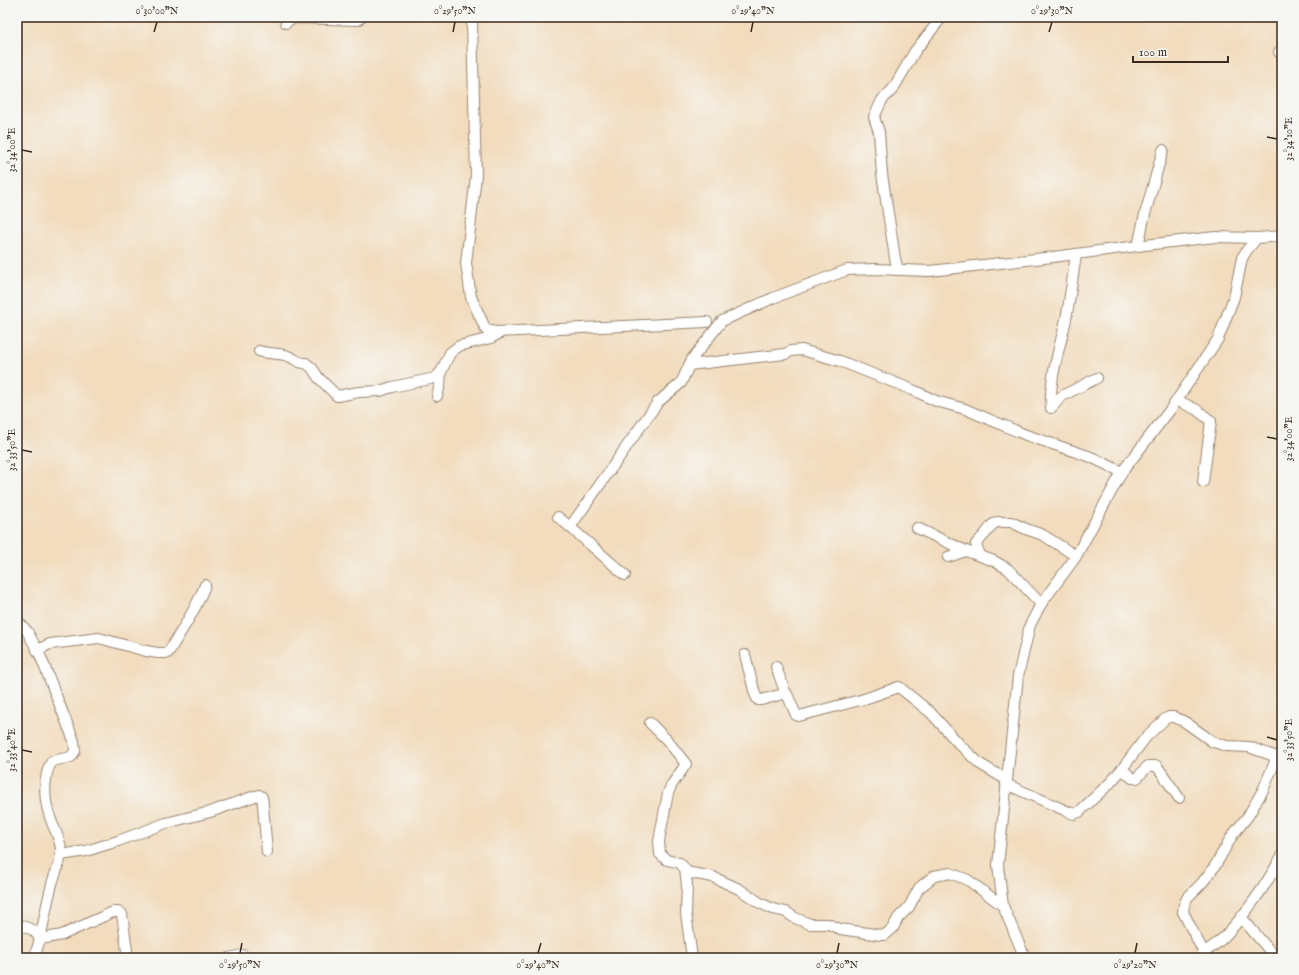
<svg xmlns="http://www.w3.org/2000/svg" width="1299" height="975" font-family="'IM FELL English',serif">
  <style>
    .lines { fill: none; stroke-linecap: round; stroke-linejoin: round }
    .minor-casing { stroke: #96836e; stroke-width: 12 }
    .minor { stroke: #fff; stroke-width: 10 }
    .ticks { fill: none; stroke: #3b2a1e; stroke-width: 1.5 }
    .neatline { fill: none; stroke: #3b2a1e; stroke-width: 1.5 }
    .ticks-label { font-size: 10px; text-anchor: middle; fill: #3b2a1e }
  </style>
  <rect width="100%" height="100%" fill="#f6f6f2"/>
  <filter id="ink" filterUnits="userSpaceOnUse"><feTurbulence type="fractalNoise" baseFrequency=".025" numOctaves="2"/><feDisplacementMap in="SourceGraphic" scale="8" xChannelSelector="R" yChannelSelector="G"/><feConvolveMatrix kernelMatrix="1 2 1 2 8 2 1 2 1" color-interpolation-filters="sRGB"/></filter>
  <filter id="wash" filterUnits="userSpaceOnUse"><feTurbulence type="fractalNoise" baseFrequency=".012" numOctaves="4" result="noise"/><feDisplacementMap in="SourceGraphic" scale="16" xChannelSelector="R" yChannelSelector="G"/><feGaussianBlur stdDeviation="0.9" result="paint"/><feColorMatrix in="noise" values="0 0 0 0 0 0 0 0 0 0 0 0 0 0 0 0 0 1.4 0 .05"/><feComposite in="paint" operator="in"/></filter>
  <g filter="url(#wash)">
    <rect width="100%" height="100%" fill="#f2dcbd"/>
  </g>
  <g filter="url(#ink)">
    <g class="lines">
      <defs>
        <g id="minor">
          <path d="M470 17 472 23 476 176 466 263 471 297 486 330 496 332 707 322"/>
          <path d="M286 23 290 19 299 18 358 20 361 17"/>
          <path d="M1279 52H1282"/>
          <path d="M1138 246 1145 214 1163 150"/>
          <path d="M1076 254C1073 276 1070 298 1066 319 1060 348 1049 378 1051 408L1062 396 1097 378"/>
          <path d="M898 270 895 258 882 174 879 132 874 117 882 100 893 89 915 51 942 17"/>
          <path d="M259 351C268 354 280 353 288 356 295 358 298 364 306 363L312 368 318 377 337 396 359 392 380 391 392 387 435 378 441 372"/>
          <path d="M689 365 785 354 791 351 802 350 840 361 913 390 936 401 965 409 1026 435 1091 457 1122 472"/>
          <path d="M437 396 440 385 441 372 450 353 459 346 491 338 500 333 496 332"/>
          <path d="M1177 400 1197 410 1211 421 1203 482"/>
          <path d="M558 517 570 527 658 402 681 383 692 359 722 321 773 298 847 270 874 269 930 271 1053 257 1145 245 1215 237 1257 238"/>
          <path d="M570 527 625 575"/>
          <path d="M917 528 966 551"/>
          <path d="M980 555 976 544 986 533 992 525 997 522H1011L1026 529 1043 535 1076 556"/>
          <path d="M948 557 966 551 994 561 1008 569 1041 604"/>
          <path d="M17 620 27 631 40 655 74 741 75 751 71 757 52 761C43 775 44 799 49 814 52 826 60 837 61 849 62 862 55 872 52 884 49 896 46 908 44 920 41 933 40 946 33 958"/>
          <path d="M37 650 50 644 99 638 146 651 158 653H168C181 631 196 610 205 585"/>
          <path d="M745 655 755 694 758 700H761L783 694H787L796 715 799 716 864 699 899 687 930 712 959 744 980 764 1007 780"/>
          <path d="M776 667 786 694"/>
          <path d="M650 723 667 740 686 764 671 786 668 793 659 841 660 854 667 860 680 863 685 869 687 885 686 913 692 958"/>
          <path d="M1122 769 1132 778H1137L1148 766H1157L1179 798"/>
          <path d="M1006 784 1069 812 1074 814 1079 812 1111 782 1122 769 1146 737 1165 719 1169 717H1174L1185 722 1213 742 1227 746 1249 747 1277 757 1263 790 1248 816 1232 836 1215 866 1202 883 1187 898 1184 905 1183 912 1204 953 1205 958"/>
          <path d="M61 855 86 851 118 841 166 823 210 812 255 796 259 795 262 797 263 805 267 852"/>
          <path d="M686 872 713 877 739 889 760 903 773 909 786 912 795 918 810 924H828L840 929 881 935H885L893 928 898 918 909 907 919 888 934 876 950 873 968 880 1003 906"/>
          <path d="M1241 917 1276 958"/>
          <path d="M17 924 33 930 41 939 62 935 113 912H118L122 914 128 958"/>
          <path d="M1204 953C1210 948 1218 943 1224 937 1247 913 1266 885 1282 856"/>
          <path d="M229 958 243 955"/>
          <path d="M1025 958 1003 906 998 865 1018 676 1030 625 1041 604 1075 558 1122 472 1170 410 1218 339 1234 297 1242 258 1247 250 1257 238 1282 236"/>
        </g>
      </defs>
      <use href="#minor" class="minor-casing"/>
      <use href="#minor" class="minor"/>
    </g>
  </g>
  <path class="ticks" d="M154 32 157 22M453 32 455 22M751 32 753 22M1049 32 1052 22M1267 137 1277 139M22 150 32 152M1267 437 1277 439M22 450 32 452M1267 737 1277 740M22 750 32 752M240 953 242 943M538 953 541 943M837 953 839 943M1135 953 1137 943"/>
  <rect width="1299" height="975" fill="none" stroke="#f6f6f2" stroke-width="44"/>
  <path d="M1133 56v6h95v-6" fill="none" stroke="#3b2a1e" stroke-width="2"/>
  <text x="1139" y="56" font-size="12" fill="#3b2a1e" stroke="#f6f6f2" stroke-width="3" paint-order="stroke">100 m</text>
  <rect x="22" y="22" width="1255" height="931" class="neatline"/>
  <g class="ticks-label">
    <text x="157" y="14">0°30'00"N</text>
    <text x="455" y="14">0°29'50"N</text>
    <text x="753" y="14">0°29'40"N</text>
    <text x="1052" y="14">0°29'30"N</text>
    <text transform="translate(1288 139) rotate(-90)" y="4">32°34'10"E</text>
    <text transform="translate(11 150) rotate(-90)" y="4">32°34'00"E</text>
    <text transform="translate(1288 439) rotate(-90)" y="4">32°34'00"E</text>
    <text transform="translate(11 450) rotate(-90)" y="4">32°33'50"E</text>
    <text transform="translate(1288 740) rotate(-90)" y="4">32°33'50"E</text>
    <text transform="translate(11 750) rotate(-90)" y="4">32°33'40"E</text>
    <text x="240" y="968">0°29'50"N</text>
    <text x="538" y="968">0°29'40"N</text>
    <text x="837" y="968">0°29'30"N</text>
    <text x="1135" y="968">0°29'20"N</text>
  </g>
</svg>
